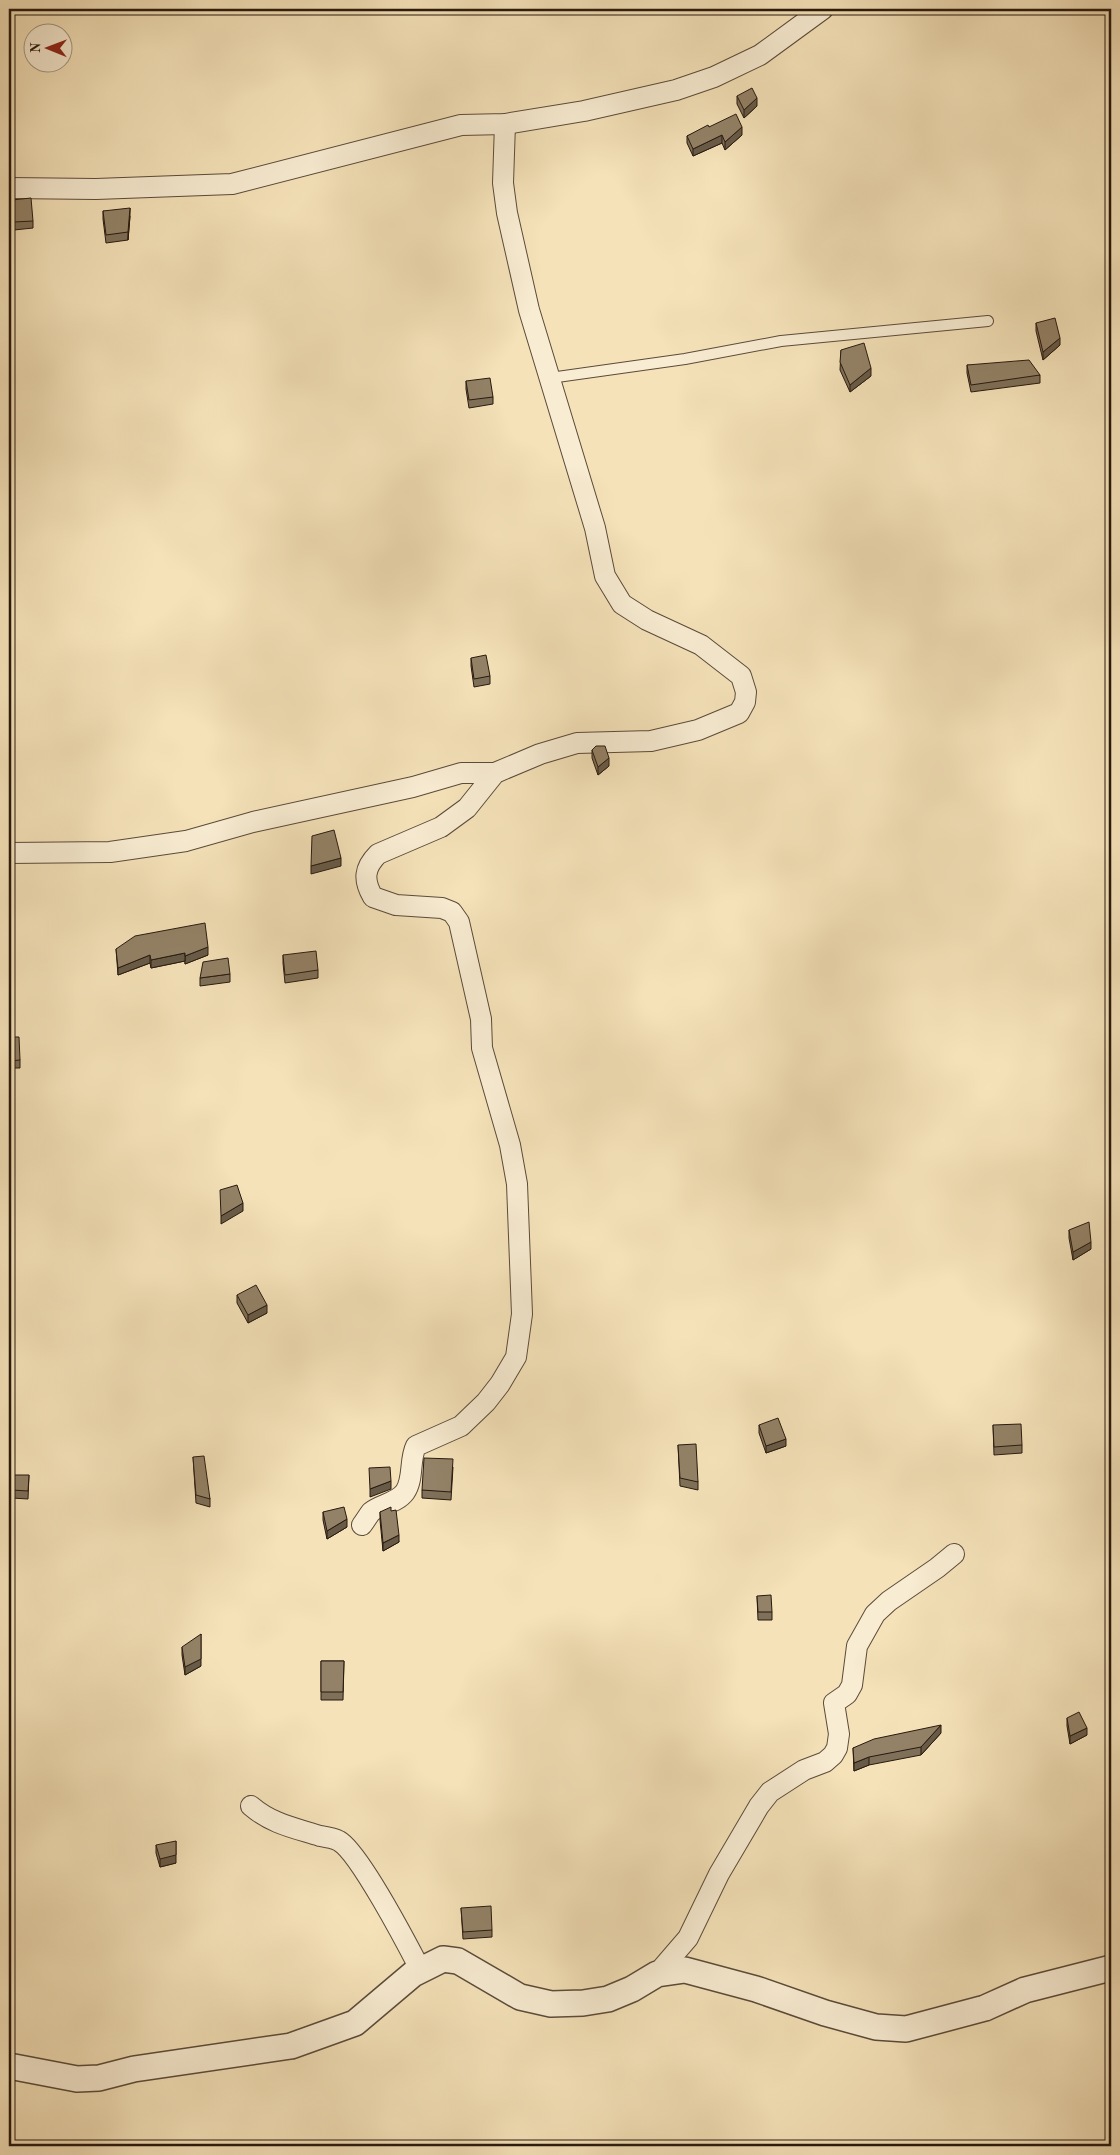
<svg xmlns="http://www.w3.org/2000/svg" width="1120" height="2155" font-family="'Old Standard TT',serif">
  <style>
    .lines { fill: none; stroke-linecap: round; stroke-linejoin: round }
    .service-casing { stroke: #5b4b3a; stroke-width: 12 }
    .minor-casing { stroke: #5b4b3a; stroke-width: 22 }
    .tertiary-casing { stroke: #5b4b3a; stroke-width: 28 }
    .service { stroke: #f8ecd2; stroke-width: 10 }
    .minor { stroke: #f8ecd2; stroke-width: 20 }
    .tertiary { stroke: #f8ecd2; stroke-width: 25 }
    .wall { fill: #7e7059; stroke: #28190f }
    .shaded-wall { fill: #675b48; stroke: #28190f }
    .building { fill: #938267; stroke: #28190f }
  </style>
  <rect width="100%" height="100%" fill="#f5e2b9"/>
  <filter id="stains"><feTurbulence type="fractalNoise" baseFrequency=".004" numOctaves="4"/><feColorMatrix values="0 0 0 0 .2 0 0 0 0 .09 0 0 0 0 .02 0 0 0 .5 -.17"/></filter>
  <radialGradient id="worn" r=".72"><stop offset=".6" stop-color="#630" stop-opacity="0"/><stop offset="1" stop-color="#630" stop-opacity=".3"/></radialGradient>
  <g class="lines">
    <defs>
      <path id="service" d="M550 378 685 359 781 341 988 321"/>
      <g id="minor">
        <path d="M9 188 96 189 232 184 461 125 505 124 584 111 676 90 714 77 760 55 823 9"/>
        <path d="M9 853 110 852 186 841 253 822 413 787 461 773H495"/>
        <path d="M362 1525C365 1521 368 1516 371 1512 381 1504 397 1503 405 1492 414 1479 409 1460 416 1446L461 1426 486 1402 500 1384 516 1357 522 1314 517 1184 510 1145 482 1048 481 1019 459 922 452 912 442 908 396 905 373 897C363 880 364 868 378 854L441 827 467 808 495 773 540 754 577 743 651 741 698 730 739 713 745 702 746 692 741 676 701 645 647 620 622 604 605 576 595 528 529 310 507 213 503 183 505 124"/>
        <path d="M251 1806C272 1824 295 1828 320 1836 326 1837 333 1838 339 1841 359 1852 407 1944 420 1969"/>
        <path d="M657 1974 688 1938 719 1874 759 1806 770 1792 804 1770 825 1762 833 1755 837 1748 839 1734 834 1703 847 1694 852 1685 857 1646 875 1614 889 1601 937 1568 954 1554"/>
      </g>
      <path id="tertiary" d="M9 2066 77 2079 99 2078 134 2069 291 2046 355 2023 413 1974 443 1959 458 1961 520 1997 551 2004 583 2003 608 1999 632 1989 657 1974 685 1970 756 1989 825 2013 876 2027 906 2029 985 2008 1025 1990 1111 1968"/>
    </defs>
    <use href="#service" class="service-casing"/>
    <use href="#minor" class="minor-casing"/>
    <use href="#tertiary" class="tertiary-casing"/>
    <use href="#service" class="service"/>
    <use href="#minor" class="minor"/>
    <use href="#tertiary" class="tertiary"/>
  </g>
  <g class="wall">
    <path d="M737 96 757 106 744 118 737 104Z"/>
    <path d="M709 127 742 135 725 150 722 143 693 156 687 143V136Z"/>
    <path d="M12 200 33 221V228L14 230Z"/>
    <path d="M103 211 130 216 128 240 106 243 103 219Z"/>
    <path d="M1036 323 1060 345 1043 360 1036 331Z"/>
    <path d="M841 350 871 376 850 392 840 370Z"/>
    <path d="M967 365 1040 375V383L971 392 967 373Z"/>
    <path d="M466 381 493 397V404L469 408 466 389Z"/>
    <path d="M471 658 490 676V684L474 687 471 666Z"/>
    <path d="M592 750 609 766 598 775 592 758Z"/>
    <path d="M116 949 208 955 185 964V961L151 968 150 963 118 975Z"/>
    <path d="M283 955 318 970V978L285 983 283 963Z"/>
    <path d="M230 974V982L200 986V978Z"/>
    <path d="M9 1037 20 1060V1068H9Z"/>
    <path d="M1069 1230 1091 1249 1073 1260 1069 1238Z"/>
    <path d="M237 1295 267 1313 248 1323 237 1303Z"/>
    <path d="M759 1425 786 1446 766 1453 759 1433Z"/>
    <path d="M993 1425 1022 1445V1453L994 1455Z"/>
    <path d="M678 1445 698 1482V1490L680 1486Z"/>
    <path d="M193 1457 210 1499V1507L196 1503Z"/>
    <path d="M453 1467 451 1500 422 1498V1490Z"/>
    <path d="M29 1475 28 1499 12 1498V1490Z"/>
    <path d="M391 1511 399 1542 383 1551 380 1520V1512Z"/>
    <path d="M323 1512 347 1527 327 1539 323 1520Z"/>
    <path d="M757 1596 772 1612V1620H758Z"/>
    <path d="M182 1647 201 1666 185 1675 182 1655Z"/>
    <path d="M321 1661H344L343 1700H321Z"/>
    <path d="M1067 1718 1087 1735 1070 1744 1067 1726Z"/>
    <path d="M941 1733 921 1755 869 1765 854 1771 853 1748Z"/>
    <path d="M156 1845 176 1863 160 1867 156 1853Z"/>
    <path d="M461 1908 492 1930V1937L463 1939Z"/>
  </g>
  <g class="shaded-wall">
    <path d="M757 98V106L744 118V110Z"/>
    <path d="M742 127V135L725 150V142Z"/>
    <path d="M722 135V143L693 156V149Z"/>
    <path d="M130 208V216L128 240V232Z"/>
    <path d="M1060 338V345L1043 360V352Z"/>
    <path d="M871 368V376L850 392V385Z"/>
    <path d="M609 758V766L598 775V767Z"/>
    <path d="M341 858V866L311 874V866Z"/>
    <path d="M208 947V955L185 964V956Z"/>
    <path d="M185 953V961L151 968V960Z"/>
    <path d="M150 955V963L118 975V968Z"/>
    <path d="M243 1203V1211L221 1224V1216Z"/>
    <path d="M1091 1242V1249L1073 1260V1252Z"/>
    <path d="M267 1305V1313L248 1323V1315Z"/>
    <path d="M786 1439V1446L766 1453V1446Z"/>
    <path d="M391 1481V1489L370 1497V1489Z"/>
    <path d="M347 1519V1527L327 1539V1531Z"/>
    <path d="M399 1535V1542L383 1551V1543Z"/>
    <path d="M201 1634V1666L185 1675V1667Z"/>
    <path d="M941 1725V1733L921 1755V1747Z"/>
    <path d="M1087 1728V1735L1070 1744V1736Z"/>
    <path d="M869 1757V1765L854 1771V1763Z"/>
    <path d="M176 1841V1863L160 1867V1859Z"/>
  </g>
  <g class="building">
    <path d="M752 88 757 98 744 110 737 96Z"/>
    <path d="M736 114 742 127 725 142 722 135 693 149 687 136 708 125 709 127Z"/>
    <path d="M31 198 33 221 14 222 12 200Z"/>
    <path d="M130 208 128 232 106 235 103 211Z"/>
    <path d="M1055 318 1060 338 1043 352 1036 323Z"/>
    <path d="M864 343 871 368 850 385 840 362 841 350Z"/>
    <path d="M1029 360 1040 375 971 385 967 365Z"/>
    <path d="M490 378 493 397 469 400 466 381Z"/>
    <path d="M486 655 490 676 474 679 471 658Z"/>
    <path d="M596 746H605L609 758 598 767 592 750Z"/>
    <path d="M334 830 341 858 311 866 312 836Z"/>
    <path d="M205 923 208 947 185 956V953L151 960 150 955 118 968 116 949 135 936Z"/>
    <path d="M316 951 318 970 285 975 283 955Z"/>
    <path d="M228 958 230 974 200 978 203 962Z"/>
    <path d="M9 1037H19L20 1060 9 1061Z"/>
    <path d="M237 1185 243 1203 221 1216 220 1190Z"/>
    <path d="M1089 1222 1091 1242 1073 1252 1069 1230Z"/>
    <path d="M256 1285 267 1305 248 1315 237 1295Z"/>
    <path d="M778 1418 786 1439 766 1446 759 1425Z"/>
    <path d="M1021 1424 1022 1445 994 1447 993 1425Z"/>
    <path d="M696 1444 698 1482 680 1478 678 1445Z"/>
    <path d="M204 1456 210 1499 196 1495 193 1457Z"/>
    <path d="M424 1458 453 1459 451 1492 422 1490Z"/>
    <path d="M390 1467 391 1481 370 1489 369 1468Z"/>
    <path d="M12 1475H29L28 1491 12 1490Z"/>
    <path d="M344 1507 347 1519 327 1531 323 1512Z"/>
    <path d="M391 1507V1511L396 1510 399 1535 383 1543 380 1512Z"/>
    <path d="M771 1595 772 1612H758L757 1596Z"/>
    <path d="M201 1634V1659L185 1667 182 1647Z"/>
    <path d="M321 1661H344L343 1692H321Z"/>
    <path d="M1079 1712 1087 1728 1070 1736 1067 1718Z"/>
    <path d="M941 1725 921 1747 869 1757 854 1763 853 1748 874 1739Z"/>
    <path d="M176 1841V1855L160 1859 156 1845Z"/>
    <path d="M491 1906 492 1930 463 1932 461 1908Z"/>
  </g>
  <rect width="1120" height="2155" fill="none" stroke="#f5e2b9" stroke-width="30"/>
  <rect x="10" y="10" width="1100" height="2135" fill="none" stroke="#28190f" stroke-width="2.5"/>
  <rect x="15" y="15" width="1090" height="2125" fill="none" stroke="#28190f"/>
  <g transform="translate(48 48) rotate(271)"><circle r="24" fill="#f8ecd2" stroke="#a59884"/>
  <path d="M0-4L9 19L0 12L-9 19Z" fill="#8f2418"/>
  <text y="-8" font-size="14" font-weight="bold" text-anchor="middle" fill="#28190f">N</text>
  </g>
  <rect width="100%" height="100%" filter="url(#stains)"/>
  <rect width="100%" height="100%" fill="url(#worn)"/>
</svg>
